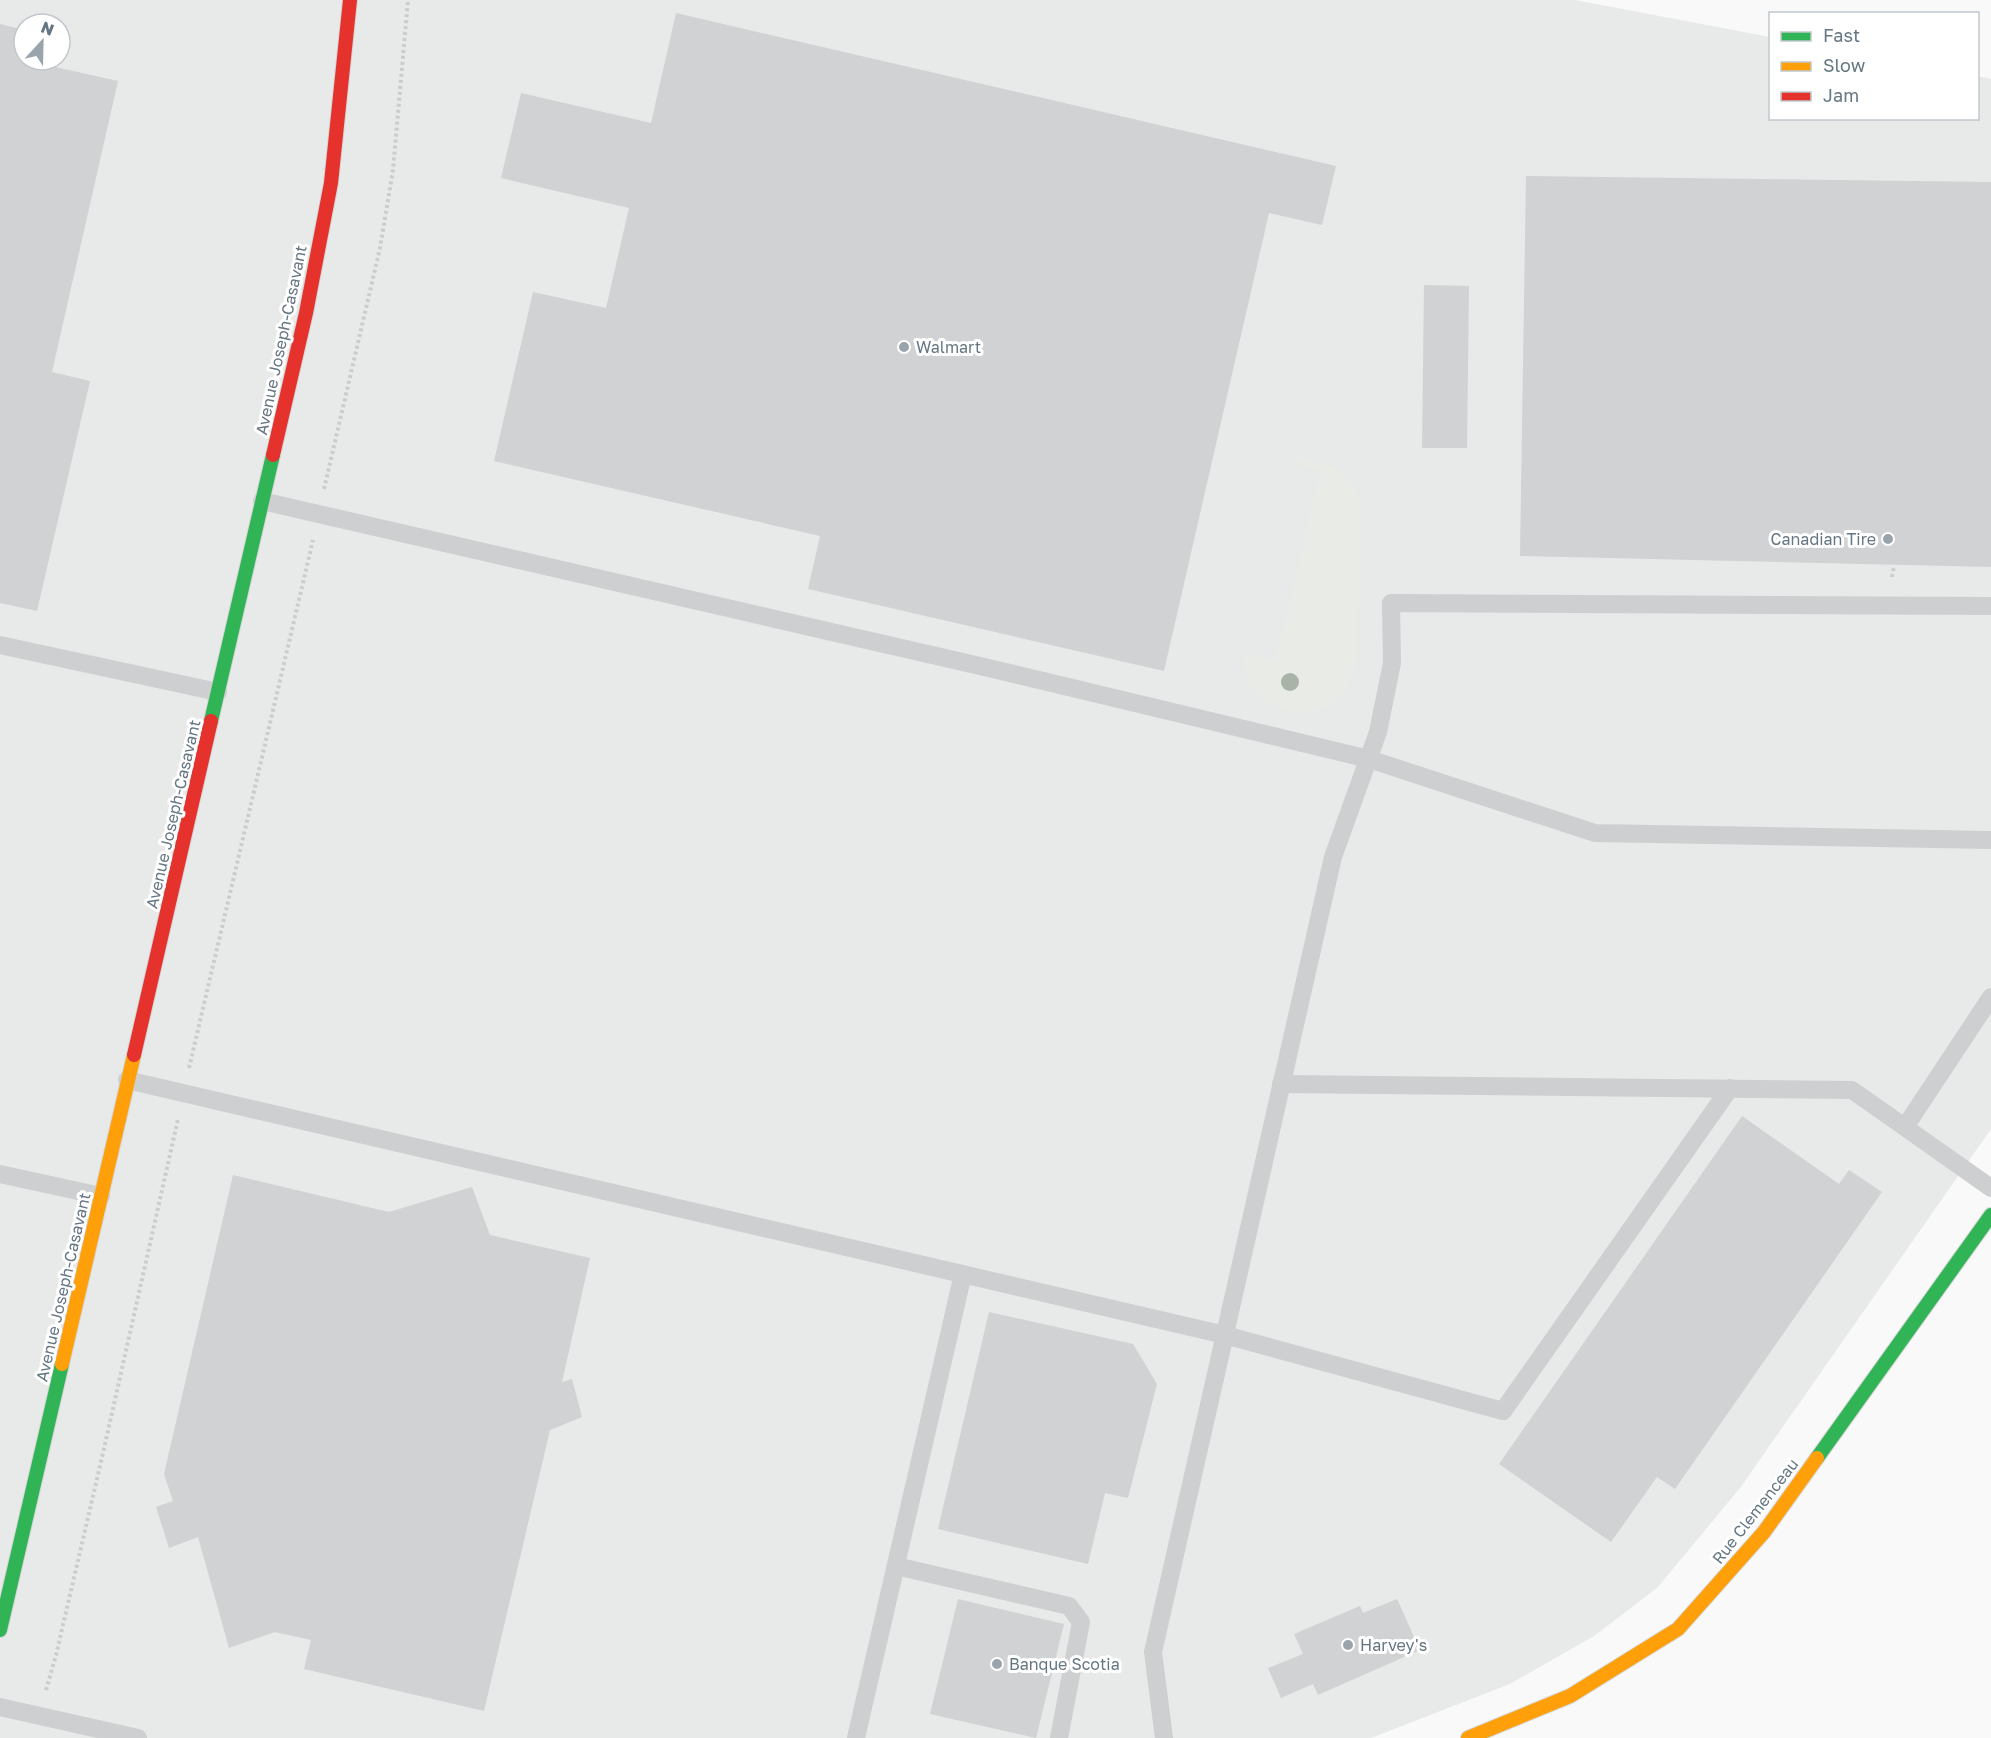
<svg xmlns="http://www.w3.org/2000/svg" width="1991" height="1738" font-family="'Golos Text',sans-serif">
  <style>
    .built { fill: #e8e9e9; fill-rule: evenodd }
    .green { fill: #e8ebe6 }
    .building { fill: #d0d2d3 }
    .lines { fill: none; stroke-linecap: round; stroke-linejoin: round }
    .fast-casing { stroke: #d5d6d7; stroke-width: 16 }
    .slow-casing { stroke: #d5d6d7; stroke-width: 16 }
    .jam-casing { stroke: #d5d6d7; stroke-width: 16 }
    .path { stroke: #cbcccd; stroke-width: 4; stroke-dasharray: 3 3; stroke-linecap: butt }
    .lane { stroke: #cecfd0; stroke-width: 18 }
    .fast { stroke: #30b455; stroke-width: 14 }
    .slow { stroke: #ff9f0a; stroke-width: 14 }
    .jam { stroke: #e5322d; stroke-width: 14 }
    .tree { fill: #a9b3a7 }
    .poi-dot { fill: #99a4ac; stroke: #fff; stroke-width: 2 }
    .labels { text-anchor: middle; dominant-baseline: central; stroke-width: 6; stroke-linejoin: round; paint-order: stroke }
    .street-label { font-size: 16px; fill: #657683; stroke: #fff }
    .poi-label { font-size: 16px; fill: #657683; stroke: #fff; text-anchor: start }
  </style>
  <rect width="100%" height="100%" fill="#f9f9f9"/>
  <path class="built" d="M0 0H1575L1770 37V118H1978V76L1991 79V1129L1740 1488 1657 1588 1594 1636 1510 1684 1371 1738H0ZM24 24H60V60H24Z"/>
  <path class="green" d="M1295 456C1328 464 1345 466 1360 499L1358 650C1356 664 1353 683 1344 694 1334 704 1318 712 1303 713 1289 713 1261 703 1253 692 1245 680 1244 670 1243 657L1246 654 1275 661 1320 471 1292 463Z"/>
  <g class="building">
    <path d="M676 13 1336 166 1322 225 1269 213 1164 671 808 589 820 536 494 461 533 292 606 308 629 208 501 178 521 93 651 123Z"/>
    <path d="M0 24 24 30V60L118 81 52 372 90 381 37 611 0 603Z"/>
    <path d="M1526 176 1991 182V567L1520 556Z"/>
    <path d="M1424 285 1469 286 1467 448H1422Z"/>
    <path d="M1742 1116 1839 1184 1849 1170 1882 1192 1675 1489 1657 1477 1611 1542 1499 1464Z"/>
    <path d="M233 1175 389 1212 472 1187 490 1235 590 1258 562 1382 572 1379 582 1417 550 1430 484 1711 304 1669 311 1640 275 1632 229 1648 198 1537 169 1548 156 1507 173 1501 164 1474Z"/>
    <path d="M989 1312 1133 1344 1157 1384 1128 1498 1105 1493 1088 1564 938 1529Z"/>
    <path d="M958 1599 1064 1624 1036 1738 930 1714Z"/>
    <path d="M1397 1599 1420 1650 1318 1695 1313 1684 1281 1698 1268 1668 1303 1654 1294 1634 1360 1606 1363 1613Z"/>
  </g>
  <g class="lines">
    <defs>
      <g id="fast">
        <path d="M211 721 273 455"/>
        <path d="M1817 1458 1991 1215"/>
        <path d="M0 1630 62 1364"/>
      </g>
      <g id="slow">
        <path d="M62 1364 134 1055"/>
        <path d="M1468 1738 1570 1696 1678 1629 1764 1532 1817 1458"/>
      </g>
      <g id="jam">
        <path d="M273 455 306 313 331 183 350 0"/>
        <path d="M134 1055 211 721"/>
      </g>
    </defs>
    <use href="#fast" class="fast-casing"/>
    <use href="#slow" class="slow-casing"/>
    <use href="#jam" class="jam-casing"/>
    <g class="path">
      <path d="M324 489 380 248 393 170 408 0"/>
      <path d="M1892 577 1894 566"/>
      <path d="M189 1068 313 540"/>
      <path d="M46 1690 56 1655 103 1453 178 1119"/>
    </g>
    <g class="lane">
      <path d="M262 501 980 666 1369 759 1595 833 1991 840"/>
      <path d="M0 645 218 692"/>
      <path d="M127 1080 1225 1335 1503 1411 1730 1088"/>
      <path d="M1281 1084 1852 1090 1991 1188"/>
      <path d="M1905 1127 1991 997"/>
      <path d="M0 1174 101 1196"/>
      <path d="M896 1566 1069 1606 1081 1622 1059 1738"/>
      <path d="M0 1707 138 1738"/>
      <path d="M856 1738 963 1274"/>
      <path d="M1164 1738 1153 1652 1333 857 1378 732 1392 663 1391 603 1991 606"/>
    </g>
    <use href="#fast" class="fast"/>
    <use href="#slow" class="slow"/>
    <use href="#jam" class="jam"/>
  </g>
  <circle class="tree" cx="1290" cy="682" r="9"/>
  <g class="poi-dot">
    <circle cx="904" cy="347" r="6"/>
    <circle cx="1888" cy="539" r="6"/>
    <circle cx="1348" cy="1645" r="6"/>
    <circle cx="997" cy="1664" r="6"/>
  </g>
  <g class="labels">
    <g class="street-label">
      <text transform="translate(281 340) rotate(-78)">Avenue Joseph-Casavant</text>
      <text transform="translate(173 814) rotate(-77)">Avenue Joseph-Casavant</text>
      <text transform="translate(63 1287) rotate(-77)">Avenue Joseph-Casavant</text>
      <text transform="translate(1755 1511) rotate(-52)">Rue Clemenceau</text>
    </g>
    <g class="poi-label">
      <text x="916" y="347">Walmart</text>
      <text x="1876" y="539" text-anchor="end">Canadian Tire</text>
      <text x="1360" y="1645">Harvey's</text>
      <text x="1009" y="1664">Banque Scotia</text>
    </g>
  </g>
  <rect x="1769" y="12" width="210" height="108" fill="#ffffff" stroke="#c1c8cd" stroke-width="1.5"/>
  <rect x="1781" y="32" width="30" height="9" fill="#30b455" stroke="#c1c8cd" stroke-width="1.5"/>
  <text x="1823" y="42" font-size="18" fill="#657683">Fast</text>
  <rect x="1781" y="62" width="30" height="9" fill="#ff9f0a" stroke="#c1c8cd" stroke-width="1.5"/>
  <text x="1823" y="72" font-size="18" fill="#657683">Slow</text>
  <rect x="1781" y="92" width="30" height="9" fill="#e5322d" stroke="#c1c8cd" stroke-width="1.5"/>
  <text x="1823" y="102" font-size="18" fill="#657683">Jam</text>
  <g transform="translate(42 42) rotate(22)"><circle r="28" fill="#ffffff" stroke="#c1c8cd" stroke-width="1.5"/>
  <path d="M0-4.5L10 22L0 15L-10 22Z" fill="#99a4ac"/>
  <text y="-9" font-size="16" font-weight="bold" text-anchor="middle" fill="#657683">N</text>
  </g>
</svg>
